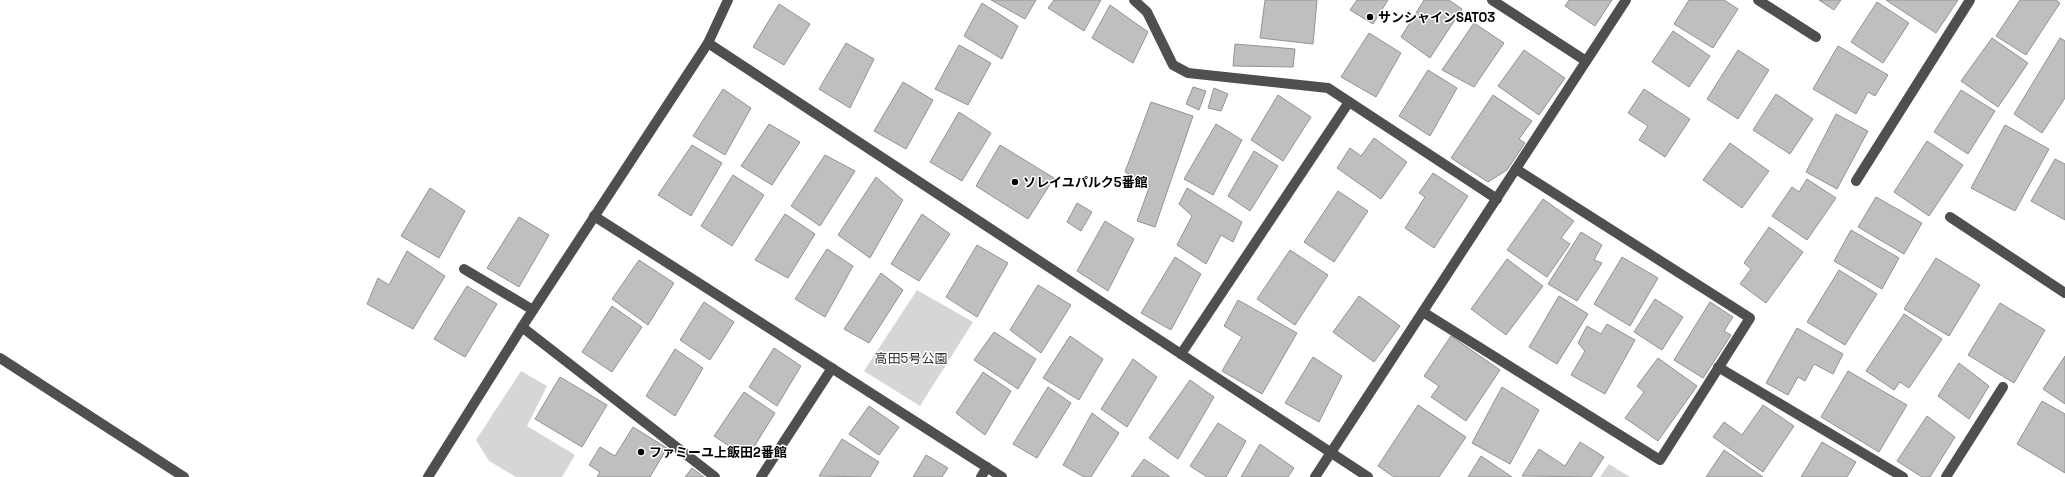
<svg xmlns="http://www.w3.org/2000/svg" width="2065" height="477" font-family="'Space Grotesk','Noto Sans JP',sans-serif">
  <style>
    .green { fill: #d6d6d6 }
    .building { fill: #bfbfbf; stroke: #939393 }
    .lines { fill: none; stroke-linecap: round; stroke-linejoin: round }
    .minor { stroke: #4f4f4f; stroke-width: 10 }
    .poi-dot { fill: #000; stroke: #fff; stroke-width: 1.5 }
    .labels { text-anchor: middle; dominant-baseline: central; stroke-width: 3; stroke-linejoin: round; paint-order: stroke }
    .poi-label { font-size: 13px; font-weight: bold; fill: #000; stroke: #fff; text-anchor: start }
    .park-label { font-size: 13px; fill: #2d2d2d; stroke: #fff }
  </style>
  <rect width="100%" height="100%" fill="#fff"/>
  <g class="green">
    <path d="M917 290 973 322 920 406 864 371Z"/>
    <path d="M521 371 547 386 527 426 575 455 562 477H516L489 461 476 440Z"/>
    <path d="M1609 464 1630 477H1600Z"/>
  </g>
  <g class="building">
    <path d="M991 0H1036L1025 19Z"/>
    <path d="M1054 0H1101L1084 31 1048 8Z"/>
    <path d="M1265 0H1317L1313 44 1260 38Z"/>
    <path d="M1357 0H1388L1373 24 1350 10Z"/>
    <path d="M1424 0H1449L1462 9 1430 58 1401 37Z"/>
    <path d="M1569 0H1612L1595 26 1565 6Z"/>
    <path d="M1689 0H1724L1738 9 1713 48 1674 24Z"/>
    <path d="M1819 0H1841L1834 10Z"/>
    <path d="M1886 0H1958L1936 33Z"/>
    <path d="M2020 0H2056L2060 3 2026 55 1996 36Z"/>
    <path d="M1877 2 1909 23 1883 63 1851 42Z"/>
    <path d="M982 3 1018 26 1002 59 964 36Z"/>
    <path d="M779 4 810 24 784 65 753 47Z"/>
    <path d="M1110 5 1148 32 1133 63 1092 38Z"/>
    <path d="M1474 23 1504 43 1474 87 1442 70Z"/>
    <path d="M1673 31 1710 56 1689 87 1652 62Z"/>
    <path d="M1369 33 1401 53 1376 97 1341 77Z"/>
    <path d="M1992 38 2028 63 1998 107 1961 81Z"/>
    <path d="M2060 38 2065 41V98L2042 133 2014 114Z"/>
    <path d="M846 43 874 59 850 108 819 89Z"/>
    <path d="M1235 44 1295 49 1293 67 1233 66Z"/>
    <path d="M959 45 991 63 968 105 935 89Z"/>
    <path d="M1838 46 1888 75 1875 96 1868 92 1856 114 1813 89Z"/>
    <path d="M1524 50 1565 78 1539 115 1498 86Z"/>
    <path d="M1738 50 1769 70 1738 119 1707 99Z"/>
    <path d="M1428 70 1457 88 1430 136 1399 116Z"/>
    <path d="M903 82 933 100 906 149 874 131Z"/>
    <path d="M1193 87 1206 91 1199 110 1186 104Z"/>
    <path d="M1214 88 1228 94 1221 111 1208 108Z"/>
    <path d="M723 89 751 108 725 155 693 136Z"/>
    <path d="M1644 89 1690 119 1665 157 1639 140 1648 126 1628 113Z"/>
    <path d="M1961 90 1995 111 1968 154 1934 132Z"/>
    <path d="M1776 94 1813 119 1790 154 1753 130Z"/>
    <path d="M1278 95 1311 117 1283 161 1251 140Z"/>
    <path d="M1493 95 1532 121 1519 139 1525 143 1507 170 1488 182 1451 158Z"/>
    <path d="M1151 102 1193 116 1155 227 1137 221 1150 185 1125 172Z"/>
    <path d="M959 112 991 133 962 181 930 162Z"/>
    <path d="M1836 114 1868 131 1837 189 1806 172Z"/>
    <path d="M769 124 800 142 772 185 741 166Z"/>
    <path d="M1216 124 1242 140 1213 195 1184 179Z"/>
    <path d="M2005 125 2049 149 2015 211 1971 188Z"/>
    <path d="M1374 138 1407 162 1381 199 1337 168 1350 148 1361 156Z"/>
    <path d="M1927 141 1963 165 1929 216 1894 192Z"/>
    <path d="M1730 143 1769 171 1742 208 1703 180Z"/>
    <path d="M692 145 722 163 691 216 658 195Z"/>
    <path d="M1000 145 1054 178 1028 219 976 186Z"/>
    <path d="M1254 151 1278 166 1250 211 1228 196Z"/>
    <path d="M825 155 855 171 820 226 791 206Z"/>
    <path d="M2055 159 2065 164V220L2031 201Z"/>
    <path d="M1433 173 1468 196 1434 248 1405 228 1425 197 1419 193Z"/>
    <path d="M733 175 764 195 732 246 701 226Z"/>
    <path d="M876 177 903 200 870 258 838 235Z"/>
    <path d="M1807 179 1836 198 1807 240 1772 216 1792 187 1799 192Z"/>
    <path d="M430 188 465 211 439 258 401 236Z"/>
    <path d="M1187 188 1242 222 1233 242 1221 235 1206 264 1177 245 1192 216 1179 204Z"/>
    <path d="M1338 191 1368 211 1334 262 1304 242Z"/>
    <path d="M1876 197 1922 223 1904 254 1858 227Z"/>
    <path d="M1543 199 1574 221 1561 238 1570 244 1547 277 1507 250Z"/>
    <path d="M1077 203 1092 212 1081 231 1067 222Z"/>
    <path d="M785 214 815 234 788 278 755 260Z"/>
    <path d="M922 214 950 234 919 281 891 264Z"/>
    <path d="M519 217 549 235 519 287 487 268Z"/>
    <path d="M1105 221 1134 239 1108 291 1077 271Z"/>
    <path d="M1769 227 1803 252 1766 303 1740 284 1751 269 1744 263Z"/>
    <path d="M1851 230 1899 258 1882 289 1834 261Z"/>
    <path d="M1581 232 1602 245 1594 260 1602 263 1577 301 1548 284Z"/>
    <path d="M977 245 1008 263 977 317 946 297Z"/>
    <path d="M827 249 853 266 825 317 795 299Z"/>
    <path d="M1290 250 1328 275 1295 325 1257 299Z"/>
    <path d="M407 251 445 276 413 329 367 304 378 278 389 285Z"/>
    <path d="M1175 257 1201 274 1171 330 1141 313Z"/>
    <path d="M1622 257 1658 278 1630 326 1594 304Z"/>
    <path d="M1936 258 1980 285 1949 336 1904 309Z"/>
    <path d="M1507 259 1543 286 1506 335 1471 309Z"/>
    <path d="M639 260 674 283 648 325 612 299Z"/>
    <path d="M1839 270 1877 294 1845 345 1807 322Z"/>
    <path d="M881 273 903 290 869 343 844 329Z"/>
    <path d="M1038 285 1071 305 1041 353 1010 330Z"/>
    <path d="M467 286 497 304 465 357 434 339Z"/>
    <path d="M1359 296 1400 326 1374 362 1333 332Z"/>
    <path d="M1559 296 1588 314 1557 364 1529 347Z"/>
    <path d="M1655 299 1683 317 1662 350 1634 332Z"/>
    <path d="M1238 300 1297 333 1262 394 1222 371 1242 337 1224 326Z"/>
    <path d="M704 302 734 322 710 360 680 340Z"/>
    <path d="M1710 302 1733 317 1724 331 1731 335 1703 378 1674 360Z"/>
    <path d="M2000 303 2045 330 2014 383 1968 355Z"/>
    <path d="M612 306 642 327 612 372 582 352Z"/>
    <path d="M1904 314 1942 339 1909 388 1900 382 1894 390 1866 371Z"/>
    <path d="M1607 324 1635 340 1605 394 1571 375 1585 351 1578 343 1587 326 1601 334Z"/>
    <path d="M1797 328 1843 354 1833 374 1814 364 1805 381 1798 377 1788 395 1766 383Z"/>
    <path d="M994 332 1036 359 1018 389 974 360Z"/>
    <path d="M1070 336 1103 359 1079 400 1043 378Z"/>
    <path d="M1451 336 1500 370 1466 421 1431 397 1439 386 1424 376Z"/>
    <path d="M774 348 801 366 777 406 749 387Z"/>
    <path d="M675 349 703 368 675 416 646 396Z"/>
    <path d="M2065 356V404L2043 389Z"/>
    <path d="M1313 357 1342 376 1319 422 1285 403Z"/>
    <path d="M1658 358 1697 386 1658 441 1625 418 1644 392 1637 386Z"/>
    <path d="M1133 359 1157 377 1127 427 1101 409Z"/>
    <path d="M1959 363 1989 386 1969 419 1938 396Z"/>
    <path d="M1848 371 1907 405 1879 452 1821 417Z"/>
    <path d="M983 372 1011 391 985 435 956 413Z"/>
    <path d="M560 377 607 405 582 447 535 419Z"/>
    <path d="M1190 380 1214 397 1178 459 1149 438Z"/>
    <path d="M1048 387 1071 403 1037 458 1013 444Z"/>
    <path d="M1502 387 1539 410 1510 464 1472 443Z"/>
    <path d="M744 392 775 413 747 458 714 436Z"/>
    <path d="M2042 401 2065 414V473L2017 444Z"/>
    <path d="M1418 405 1466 437 1439 477H1394L1378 466Z"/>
    <path d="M1763 405 1794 426 1763 472 1713 437 1724 422 1742 435Z"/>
    <path d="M869 406 899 427 879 455 849 434Z"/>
    <path d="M1092 413 1119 433 1091 477H1084L1063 465Z"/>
    <path d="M1927 416 1955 437 1930 477H1922L1897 461Z"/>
    <path d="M1218 423 1246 441 1226 477H1207L1190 466Z"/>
    <path d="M633 427 667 448 650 477H597L600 472 589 465 600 447 615 456Z"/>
    <path d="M842 439 879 462 870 477 819 476Z"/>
    <path d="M1580 442 1604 457 1591 477 1522 476 1539 449 1565 466Z"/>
    <path d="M1822 442 1856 462 1847 477H1801Z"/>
    <path d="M1260 444 1294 468 1288 477H1241Z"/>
    <path d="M1724 450 1763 477H1706Z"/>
    <path d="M926 455 948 468 942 477H913Z"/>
    <path d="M1481 456 1512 477H1468Z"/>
    <path d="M1144 459 1169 476V477H1131Z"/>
    <path d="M692 468 704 477H685Z"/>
  </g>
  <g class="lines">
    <g class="minor">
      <path d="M1134 0 1147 12 1173 65 1188 73 1328 88 1497 199"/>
      <path d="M1492 0 1586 61"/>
      <path d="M1758 0 1816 37"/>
      <path d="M708 43 1368 477"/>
      <path d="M1856 181 1970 0"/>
      <path d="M594 216 1002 477"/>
      <path d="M1950 217 2065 293"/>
      <path d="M464 269 533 310"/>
      <path d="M1423 312 1660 460 1750 318 1516 169"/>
      <path d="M522 327 715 477"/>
      <path d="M1181 354 1349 102"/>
      <path d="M0 358 184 477"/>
      <path d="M1718 367 1903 477"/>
      <path d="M428 477 522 327 708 43 728 0"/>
      <path d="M761 477 832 368"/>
      <path d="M981 477 987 467"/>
      <path d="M1315 477 1626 0"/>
      <path d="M1946 477 2003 387"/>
    </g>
  </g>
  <g class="poi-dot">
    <circle cx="1370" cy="17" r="4"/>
    <circle cx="1015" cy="182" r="4"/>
    <circle cx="641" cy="452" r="4"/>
  </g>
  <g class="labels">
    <g class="poi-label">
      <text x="1378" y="17">サンシャインSATO3</text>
      <text x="1023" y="182">ソレイユパルク5番館</text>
      <text x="649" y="452">ファミーユ上飯田2番館</text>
    </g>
    <g class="park-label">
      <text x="911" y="358">高田5号公園</text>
    </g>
  </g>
</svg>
